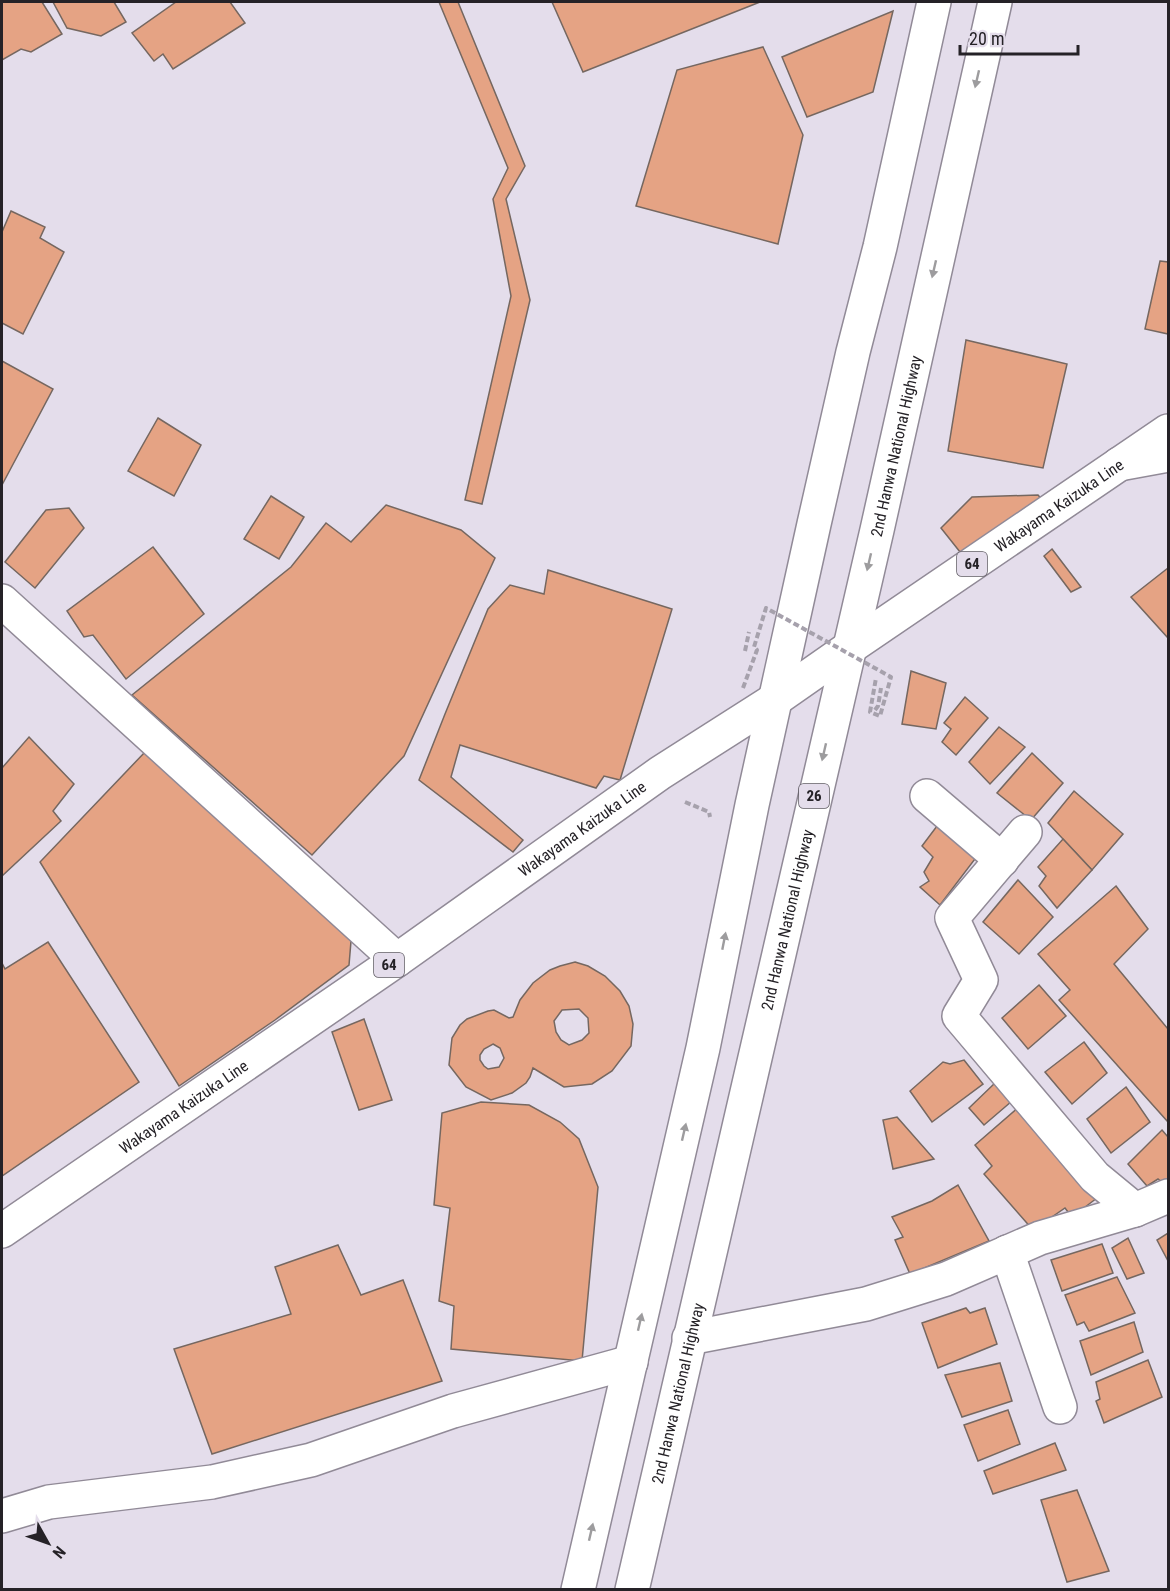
<svg xmlns="http://www.w3.org/2000/svg" width="1170" height="1591" font-family="'Roboto Condensed',sans-serif">
  <style>
    .building { fill: #e5a384; stroke: #756760; stroke-width: 1.5; fill-rule: evenodd }
    .lines { fill: none; stroke-linecap: round; stroke-linejoin: round }
    .minor-casing { stroke: #918a97; stroke-width: 36 }
    .major-casing { stroke: #918a97; stroke-width: 36 }
    .highway-casing { stroke: #918a97; stroke-width: 36 }
    .path { stroke: #a6a1ac; stroke-width: 4; stroke-dasharray: 6 3; stroke-linecap: butt }
    .minor { stroke: #fff; stroke-width: 33 }
    .major { stroke: #fff; stroke-width: 33 }
    .highway { stroke: #fff; stroke-width: 33 }
    .path-bridge { stroke: #a6a1ac; stroke-width: 4; stroke-dasharray: 6 3; stroke-linecap: butt }
    .oneway { fill: #9d9c9e }
    .labels { text-anchor: middle; dominant-baseline: central; stroke-width: 6; stroke-linejoin: round; paint-order: stroke }
    .shield { fill: #e4ddeb; stroke: #5e5a62; stroke-width: 1.5 }
    .shield-label { font-size: 15px; font-weight: bold; fill: #252227 }
    .street-label { font-size: 16px; fill: #252227; stroke: #e4ddeb }
  </style>
  <rect width="100%" height="100%" fill="#e4ddeb"/>
  <g class="building">
    <path d="M2 2H42L62 34 31 52 21 49 2 60Z"/>
    <path d="M53 2H114L126 22 101 36 67 28Z"/>
    <path d="M176 2H230L245 23 173 69 163 54 154 61 132 33Z"/>
    <path d="M439 2H458L525 166 506 199 530 300 482 504 465 500 511 296 493 199 508 168Z"/>
    <path d="M552 2H760L583 72Z"/>
    <path d="M893 11 873 92 807 117 782 57Z"/>
    <path d="M763 47 803 135 778 244 636 206 677 70Z"/>
    <path d="M11 211 45 227 40 238 64 252 23 334 2 323V232Z"/>
    <path d="M1160 261 1168 262V334L1145 329Z"/>
    <path d="M966 340 1067 364 1043 468 948 451Z"/>
    <path d="M2 361 53 389 2 485Z"/>
    <path d="M158 418 201 445 174 496 128 471Z"/>
    <path d="M1038 495 1045 503 964 557 941 528 972 497Z"/>
    <path d="M271 496 304 517 279 559 244 539Z"/>
    <path d="M386 505 461 530 495 558 404 756 312 855 132 695 291 567 326 523 351 542Z"/>
    <path d="M69 508 84 528 35 588 5 562 46 510Z"/>
    <path d="M153 547 204 614 126 679 93 635 84 637 67 611Z"/>
    <path d="M1052 549 1081 587 1071 592 1044 556Z"/>
    <path d="M1168 568V638L1131 597Z"/>
    <path d="M548 570 672 609 620 780 604 776 596 788 460 745 451 777 523 840 513 852 419 780 445 714 488 609 510 585 544 594Z"/>
    <path d="M911 671 946 683 936 729 902 724Z"/>
    <path d="M965 697 988 718 956 755 942 742 951 729 944 723Z"/>
    <path d="M999 727 1025 747 990 784 969 762Z"/>
    <path d="M29 737 74 784 53 811 61 821 2 876V768Z"/>
    <path d="M145 752 351 941 349 965 275 1020 179 1086 40 862Z"/>
    <path d="M1032 753 1063 783 1031 820 997 793Z"/>
    <path d="M1074 791 1123 834 1092 870 1048 823Z"/>
    <path d="M937 826 978 855 940 905 920 887 929 881 924 872 933 857 922 846Z"/>
    <path d="M1063 839 1092 870 1057 908 1039 886 1046 876 1038 867Z"/>
    <path d="M1018 880 1053 917 1019 954 983 922Z"/>
    <path d="M1116 886 1148 929 1114 964 1168 1029V1122L1059 1000 1070 990 1038 954Z"/>
    <path d="M48 942 139 1082 2 1176V963L5 969Z"/>
    <path d="M575 962 588 966 605 976 620 991 629 1006 633 1024 631 1046 612 1071 592 1084 564 1087 533 1068 530 1077 526 1083 512 1093 491 1100 466 1087 449 1065 452 1038 460 1025 467 1019 488 1011 494 1010 509 1018 513 1017 520 1000 533 983 550 970 560 966ZM579 1009 588 1018 589 1033 582 1040 569 1045 561 1040 556 1032 554 1021 562 1010ZM493 1044 500 1048 504 1058 499 1067 488 1069 484 1066 480 1060V1055L484 1049Z"/>
    <path d="M1039 985 1066 1016 1028 1049 1002 1018Z"/>
    <path d="M364 1019 392 1100 359 1110 332 1032Z"/>
    <path d="M1084 1042 1107 1073 1072 1104 1045 1072Z"/>
    <path d="M964 1060 983 1084 932 1122 910 1091 943 1062 950 1064Z"/>
    <path d="M996 1082 1012 1101 984 1125 969 1108Z"/>
    <path d="M1126 1087 1150 1122 1111 1153 1087 1119Z"/>
    <path d="M481 1102 529 1105 560 1122 579 1139 598 1187 582 1361 451 1349 454 1306 439 1301 450 1208 434 1205 442 1113Z"/>
    <path d="M1020 1106 1097 1198 1072 1217 1065 1208 1033 1230 984 1174 992 1166 975 1145Z"/>
    <path d="M897 1117 934 1159 893 1169 883 1120Z"/>
    <path d="M1162 1130 1168 1137V1182L1165 1185 1158 1179 1147 1186 1128 1164Z"/>
    <path d="M958 1185 989 1241 910 1274 895 1240 903 1237 892 1217 932 1201Z"/>
    <path d="M1168 1233V1261L1157 1240Z"/>
    <path d="M1128 1238 1144 1273 1127 1279 1112 1248Z"/>
    <path d="M1102 1244 1113 1273 1062 1291 1051 1260Z"/>
    <path d="M338 1245 361 1295 403 1280 442 1381 212 1454 174 1349 291 1314 275 1267Z"/>
    <path d="M1117 1277 1135 1313 1089 1331 1084 1322 1077 1325 1065 1295Z"/>
    <path d="M966 1308 970 1313 985 1308 997 1344 938 1368 922 1323Z"/>
    <path d="M1134 1322 1143 1352 1091 1375 1080 1341Z"/>
    <path d="M1148 1360 1162 1397 1104 1423 1096 1401 1100 1399 1096 1382Z"/>
    <path d="M1000 1363 1012 1401 962 1417 945 1375Z"/>
    <path d="M1008 1410 1020 1444 978 1461 964 1425Z"/>
    <path d="M1055 1443 1066 1470 993 1494 984 1471Z"/>
    <path d="M1077 1490 1109 1571 1067 1582 1041 1500Z"/>
  </g>
  <g class="lines">
    <defs>
      <g id="minor">
        <path d="M1119 464 1168 455"/>
        <path d="M2 601 397 960"/>
        <path d="M927 796 1002 860"/>
        <path d="M1025 832 952 918 981 980 959 1016 1095 1177 1135 1210"/>
        <path d="M1007 1252 1060 1407"/>
        <path d="M689 1338 866 1304 946 1279 1040 1238 1135 1210 1168 1196"/>
        <path d="M2 1516 49 1502 212 1482 311 1460 453 1411 631 1362"/>
      </g>
      <g id="major">
        <path id="s1" d="M2 1231 397 960 660 773 776 699 849 648 1168 431"/>
      </g>
      <g id="highway">
        <path d="M578 1590 703 1048 752 805 814 524 853 352 880 247 934 2"/>
        <path id="s2" d="M632 1590 877 530 995 2"/>
      </g>
    </defs>
    <use href="#minor" class="minor-casing"/>
    <use href="#major" class="major-casing"/>
    <use href="#highway" class="highway-casing"/>
    <g class="path">
      <path d="M745 651 749 632"/>
      <path d="M875 710 878 706 881 688"/>
      <path d="M685 802 709 812 710 817"/>
    </g>
    <use href="#minor" class="minor"/>
    <use href="#major" class="major"/>
    <use href="#highway" class="highway"/>
    <path class="path-bridge" d="M743 688 757 650 754 647 766 608 891 677 880 716 870 712 876 678"/>
  </g>
  <defs><path id="oneway-solid" d="M-6-.8H1V-3.2L6.5 0L1 3.2V.8H-6Z" transform="scale(1.5)"/></defs>
  <g class="oneway">
    <use href="#oneway-solid" transform="translate(977 79) rotate(103)"/>
    <use href="#oneway-solid" transform="translate(934 269) rotate(103)"/>
    <use href="#oneway-solid" transform="translate(869 562) rotate(103)"/>
    <use href="#oneway-solid" transform="translate(824 752) rotate(103)"/>
    <use href="#oneway-solid" transform="translate(724 941) rotate(-79)"/>
    <use href="#oneway-solid" transform="translate(684 1132) rotate(-77)"/>
    <use href="#oneway-solid" transform="translate(640 1322) rotate(-77)"/>
    <use href="#oneway-solid" transform="translate(591 1532) rotate(-77)"/>
  </g>
  <g class="labels">
    <g class="shield">
      <rect x="957" y="552" width="30" height="24" rx="4.5"/>
      <rect x="799" y="784" width="30" height="24" rx="4.5"/>
      <rect x="374" y="953" width="30" height="24" rx="4.5"/>
    </g>
    <g class="shield-label">
      <text x="972" y="564">64</text>
      <text x="814" y="796">26</text>
      <text x="389" y="965">64</text>
    </g>
    <g class="street-label">
      <text stroke="none"><textPath href="#s2" startOffset="1174">2nd Hanwa National Highway</textPath></text>
      <text stroke="none"><textPath href="#s1" startOffset="1282">Wakayama Kaizuka Line</textPath></text>
      <text stroke="none"><textPath href="#s1" startOffset="706">Wakayama Kaizuka Line</textPath></text>
      <text stroke="none"><textPath href="#s2" startOffset="688">2nd Hanwa National Highway</textPath></text>
      <text stroke="none"><textPath href="#s1" startOffset="220">Wakayama Kaizuka Line</textPath></text>
      <text stroke="none"><textPath href="#s2" startOffset="202">2nd Hanwa National Highway</textPath></text>
    </g>
  </g>
  <rect width="1170" height="1591" fill="none" stroke="#252227" stroke-width="6"/>
  <g transform="translate(48 1543) rotate(130)" stroke="#e4ddeb" stroke-width="4.5" paint-order="stroke">
  <path d="M0-4.5L10 22L0 15L-10 22Z" fill="#252227"/>
  <text y="-9" font-size="16" font-weight="bold" text-anchor="middle" fill="#252227">N</text>
  </g>
  <path d="M960 45v9h118v-9" fill="none" stroke="#252227" stroke-width="3"/>
  <text x="969" y="45" font-size="18" fill="#252227" stroke="#e4ddeb" stroke-width="4.5" paint-order="stroke">20 m</text>
</svg>
